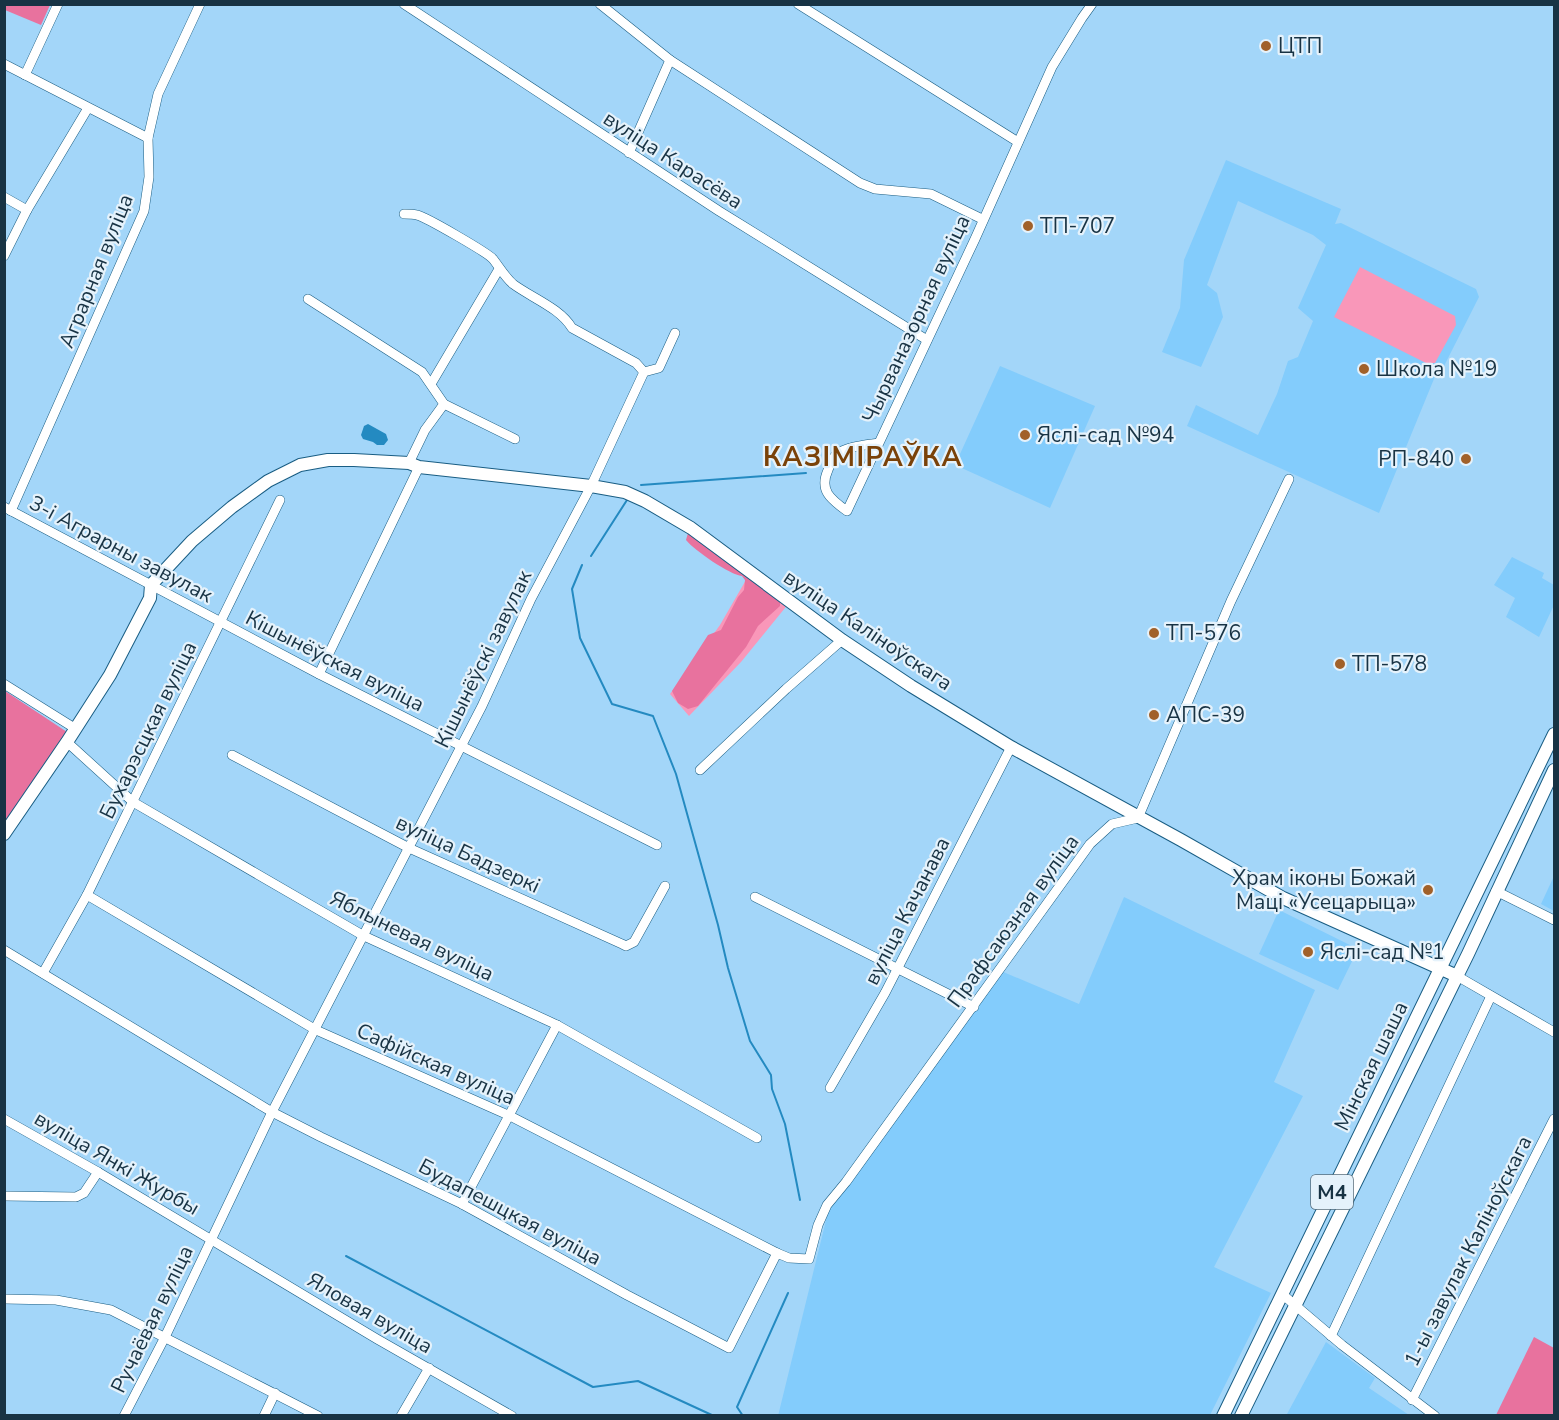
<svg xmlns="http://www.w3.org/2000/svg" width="1559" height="1420" font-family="'Nunito Sans',sans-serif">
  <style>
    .built { fill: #83ccfc }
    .green { fill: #f997b9 }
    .forest { fill: #e8729e }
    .water { fill: #248ac1 }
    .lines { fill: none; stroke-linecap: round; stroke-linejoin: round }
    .stream { stroke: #248ac1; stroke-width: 2 }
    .minor-casing { stroke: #195d83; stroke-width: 10 }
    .major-casing { stroke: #195d83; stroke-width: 14 }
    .minor { stroke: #fff; stroke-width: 9 }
    .major { stroke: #fff; stroke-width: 12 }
    .poi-dot { fill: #a1612a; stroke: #e5f2fb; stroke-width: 2 }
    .labels { text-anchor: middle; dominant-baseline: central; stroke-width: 4.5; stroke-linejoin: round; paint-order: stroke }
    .shield { fill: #e5f2fb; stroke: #566c7b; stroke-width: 1.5 }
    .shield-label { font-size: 20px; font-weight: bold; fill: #183344 }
    .poi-label { font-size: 21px; fill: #183344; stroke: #e5f2fb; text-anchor: start }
    .street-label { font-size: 21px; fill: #183344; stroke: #e5f2fb }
    .district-label { font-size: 27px; font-weight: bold; letter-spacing: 1.5px; fill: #7a4209; stroke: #e5f2fb }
  </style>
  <rect width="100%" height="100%" fill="#a3d6f9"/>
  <g class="built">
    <path d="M1226 160 1341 209 1335 224 1341 223 1476 289 1479 297 1444 366 1436 374 1379 513 1187 426 1196 405 1258 435 1277 394 1288 361 1298 357 1313 321 1298 308 1326 245 1313 235 1238 201 1207 285 1217 293 1223 317 1201 367 1162 352 1180 308 1184 260Z"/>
    <path d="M1000 366 1095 406 1050 508 955 465Z"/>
    <path d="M1512 557 1544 573 1542 578 1554 585V605L1539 637 1506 617 1515 598 1494 585Z"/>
    <path d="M1554 876V911L1541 904Z"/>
    <path d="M1124 897 1315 990 1274 1082 1303 1096 1214 1267 1271 1293 1210 1415 778 1416 831 1200 1001 971 1079 1004Z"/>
    <path d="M1279 910 1358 949 1338 990 1259 954Z"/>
    <path d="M1326 1342 1375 1378 1369 1388 1409 1415 1290 1416 1287 1414Z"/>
  </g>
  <g class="green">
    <path d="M1360 267 1455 316 1456 325 1435 363H1426L1334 317Z"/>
    <path d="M750 573 789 603 741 662 689 716 670 694 720 625Z"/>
  </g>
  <g class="forest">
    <path d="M4 5 5 4 50 5 41 25 5 10Z"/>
    <path d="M688 533 780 598V606L758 626 746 647 698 706 688 709 678 703 672 691 708 635 721 630 738 597 744 590 745 580 742 576C730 575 694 550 686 540Z"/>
    <path d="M5 691 67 732 5 827Z"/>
    <path d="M1534 1337 1554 1348V1415H1496Z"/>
  </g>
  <path class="water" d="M368 424 386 434 388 440 384 445H377L373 442 363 439 361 435 364 426Z"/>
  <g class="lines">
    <g class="stream">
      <path d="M641 485 806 473"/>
      <path d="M591 556 627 500"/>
      <path d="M582 565 572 589 580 638 612 704 653 716 676 774 718 925 728 968 750 1041 771 1075 772 1089 785 1124 800 1200"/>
      <path d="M346 1256 593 1387 638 1381 714 1416"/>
      <path d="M743 1416 737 1407 788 1293"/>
    </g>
    <defs>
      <g id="minor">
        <path d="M404 4 719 211 927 340"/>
        <path d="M600 4 670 60 860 183 875 189 931 194 982 219"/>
        <path d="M798 4 1018 142"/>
        <path d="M4 64 148 138"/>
        <path d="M25 75 58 4"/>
        <path d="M629 153 670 60"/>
        <path d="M4 197 27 210"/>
        <path d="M404 214C408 214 414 214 417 215 426 217 488 253 493 259 500 268 505 277 513 284 532 298 560 308 572 328L636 363 644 372"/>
        <path d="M4 256 27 210 88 108"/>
        <path d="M308 299 422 372 444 404 515 439"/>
        <path d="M431 384 499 269"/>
        <path d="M879 443C866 445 848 446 837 454 832 457 830 465 828 470 819 490 830 499 847 511L975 239 1052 67 1082 18 1092 4"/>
        <path d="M409 463 425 430 444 404"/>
        <path d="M4 507 319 674 657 845"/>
        <path d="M11 511 144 211 149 177 148 138 158 94 200 4"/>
        <path d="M319 674 419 467"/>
        <path d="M4 684 76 729"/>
        <path d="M67 742 133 802 364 936 557 1025 757 1138"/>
        <path d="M232 755 409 848 622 944 626 946 634 942 665 886"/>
        <path d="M700 770 786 689 842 640"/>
        <path d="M1496 891 1554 920"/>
        <path d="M87 895 316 1030 508 1115 777 1253"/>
        <path d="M755 897 974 1007"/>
        <path d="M4 950 272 1112 321 1137 462 1204 627 1295 729 1348 777 1253 789 1258 809 1259 818 1225 827 1205 846 1182 1090 844 1112 824 1138 818 1231 601 1289 479"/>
        <path d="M43 973 87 895 280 500"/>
        <path d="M1457 976 1554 1032"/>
        <path d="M830 1088 885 993 1011 747"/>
        <path d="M4 1119 98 1172 377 1339 512 1416"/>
        <path d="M4 1196 76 1197 84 1193 98 1172"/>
        <path d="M462 1204 557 1025"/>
        <path d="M1282 1294 1342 1345 1435 1416"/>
        <path d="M4 1299 56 1300 111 1310 318 1416"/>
        <path d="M1331 1336 1491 996"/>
        <path d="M1412 1400 1554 1119"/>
        <path d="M124 1416 165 1337 272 1112 482 706 531 599 591 486 644 372 659 368 675 333"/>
        <path d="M264 1416 275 1393"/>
        <path d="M401 1416 429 1368"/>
      </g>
      <g id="major">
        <path d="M4 834 67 742 110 675 150 598 151 585 192 541 232 507 268 481 300 465 328 460H354L409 463 419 467 591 486 625 492 645 501 691 528 842 640 911 686 1011 747 1181 840 1283 898 1457 976"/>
        <path d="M1223 1416 1554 734"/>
        <path d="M1241 1416 1468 954 1554 770"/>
      </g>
    </defs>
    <use href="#minor" class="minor-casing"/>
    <use href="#major" class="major-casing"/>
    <use href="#minor" class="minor"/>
    <use href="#major" class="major"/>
  </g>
  <g class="poi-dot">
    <circle cx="1266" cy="46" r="6"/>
    <circle cx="1028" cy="226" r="6"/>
    <circle cx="1364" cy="369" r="6"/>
    <circle cx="1025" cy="435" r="6"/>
    <circle cx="1466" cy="459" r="6"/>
    <circle cx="1154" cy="633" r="6"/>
    <circle cx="1340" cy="664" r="6"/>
    <circle cx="1154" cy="715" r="6"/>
    <circle cx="1428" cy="890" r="6"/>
    <circle cx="1308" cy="952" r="6"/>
  </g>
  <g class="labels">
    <rect class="shield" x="1311" y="1175" width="42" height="34" rx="4.5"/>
    <g class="shield-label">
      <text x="1332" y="1192">М4</text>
    </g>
    <g class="poi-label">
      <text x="1278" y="46">ЦТП</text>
      <text x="1040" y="226">ТП-707</text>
      <text x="1376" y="369">Школа №19</text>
      <text x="1037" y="435">Яслі-сад №94</text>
      <text x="1454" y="459" text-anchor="end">РП-840</text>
      <text x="1166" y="633">ТП-576</text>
      <text x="1352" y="664">ТП-578</text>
      <text x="1166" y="715">АПС-39</text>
      <text x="1416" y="878" text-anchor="end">Храм іконы Божай<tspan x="1416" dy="24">Маці «Усецарыца»</tspan></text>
      <text x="1320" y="952">Яслі-сад №1</text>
    </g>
    <g class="street-label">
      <text transform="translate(673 160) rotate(33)">вуліца Карасёва</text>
      <text transform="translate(96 271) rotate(-68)">Аграрная вуліца</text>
      <text transform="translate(916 319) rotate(-65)">Чырваназорная вуліца</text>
      <text transform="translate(121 549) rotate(28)">3-і Аграрны завулак</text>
      <text transform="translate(868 630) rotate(34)">вуліца Каліноўскага</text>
      <text transform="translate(483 659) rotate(-64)">Кішынёўскі завулак</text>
      <text transform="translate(335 661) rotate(27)">Кішынёўская вуліца</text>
      <text transform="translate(148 730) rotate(-64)">Бухарэсцкая вуліца</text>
      <text transform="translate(468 854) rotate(25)">вуліца Бадзеркі</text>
      <text transform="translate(907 911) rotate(-63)">вуліца Качанава</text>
      <text transform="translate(1013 921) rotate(-54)">Прафсаюзная вуліца</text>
      <text transform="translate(412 936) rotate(26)">Яблыневая вуліца</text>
      <text transform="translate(436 1064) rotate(24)">Сафійская вуліца</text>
      <text transform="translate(1371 1066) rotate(-64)">Мінская шаша</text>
      <text transform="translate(117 1163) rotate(30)">вуліца Янкі Журбы</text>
      <text transform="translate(510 1212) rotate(28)">Будапешцкая вуліца</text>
      <text transform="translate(1468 1251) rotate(-63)">1-ы завулак Каліноўскага</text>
      <text transform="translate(370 1313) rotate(30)">Яловая вуліца</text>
      <text transform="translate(152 1319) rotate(-64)">Ручаёвая вуліца</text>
    </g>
    <g class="district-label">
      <text x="863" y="457">КАЗІМІРАЎКА</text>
    </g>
  </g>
  <rect width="1559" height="1420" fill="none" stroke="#183344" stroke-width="12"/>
</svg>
